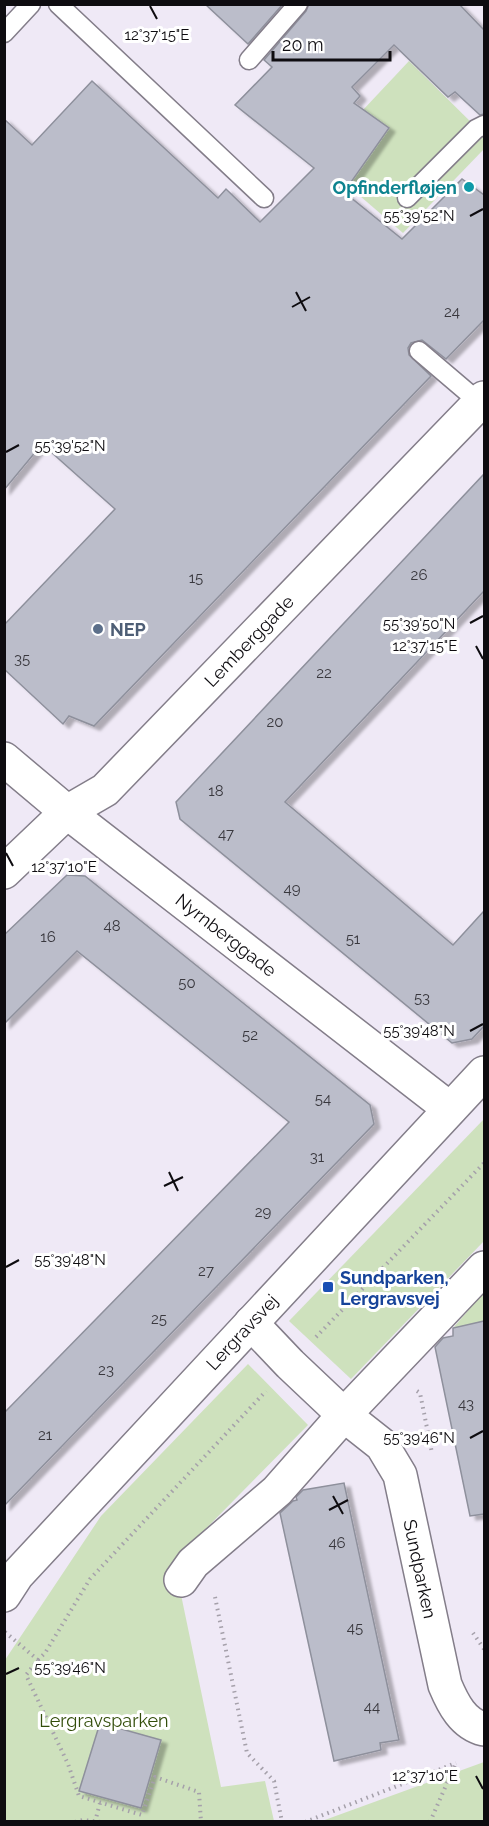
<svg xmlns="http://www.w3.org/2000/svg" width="489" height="1826" font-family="Raleway,sans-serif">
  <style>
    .green { fill: #cee1bd }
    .building { fill: #bbbdca; stroke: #8e909c; stroke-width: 1.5; filter: url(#shadow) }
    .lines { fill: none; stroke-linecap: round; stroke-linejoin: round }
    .lane-casing { stroke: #837d89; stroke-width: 21 }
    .street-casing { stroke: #837d89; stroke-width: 36 }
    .path { stroke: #a5a0aa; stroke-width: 4; stroke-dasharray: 1.5 4.5; stroke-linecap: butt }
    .lane { stroke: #fff; stroke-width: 18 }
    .street { stroke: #fff; stroke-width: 33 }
    .ticks { fill: none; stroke: #0e0c10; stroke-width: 2 }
    .culture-dot { fill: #0f9aa8; stroke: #fff; stroke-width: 2 }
    .service-dot { fill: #5c6f8a; stroke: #fff; stroke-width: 2 }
    .transit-dot { fill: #1a4fb4; stroke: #fff; stroke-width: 2 }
    .labels { text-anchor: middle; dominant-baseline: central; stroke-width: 6; stroke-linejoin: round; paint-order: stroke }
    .number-label { font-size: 15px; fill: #39383e }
    .culture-label { font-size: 18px; font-weight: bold; fill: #0d838f; stroke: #fff; text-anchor: end }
    .service-label { font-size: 18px; font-weight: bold; fill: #4e5e75; stroke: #fff; text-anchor: start }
    .street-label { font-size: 18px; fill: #0e0c10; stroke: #fff }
    .transit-label { font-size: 18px; font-weight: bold; fill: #164399; stroke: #fff; text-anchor: start }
    .park-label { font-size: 18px; fill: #324d0a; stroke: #fff }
    .ticks-label { font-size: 15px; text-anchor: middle; fill: #0e0c10; stroke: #fff; stroke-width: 6; stroke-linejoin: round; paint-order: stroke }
  </style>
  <defs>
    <filter id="shadow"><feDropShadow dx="6" dy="4" stdDeviation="1.5" flood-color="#0004"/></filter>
  </defs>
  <rect width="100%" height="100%" fill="#efe9f6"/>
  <g class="green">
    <path d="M409 61 484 135V149L403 233 317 159Z"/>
    <path d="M484 1119V1241L351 1379 289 1321Z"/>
    <path d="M484 1292V1321L453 1328Z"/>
    <path d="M248 1364 308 1425 174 1561 221 1787 265 1781 274 1821 5 1822V1660L101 1516Z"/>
    <path d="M484 1762V1821H322Z"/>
  </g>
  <g class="building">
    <path d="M205 4H283L248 44Z"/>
    <path d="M309 4H459L484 30V114L480 115 455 92 448 97 394 45 352 87 360 96 354 103 389 128 344 192 402 239 462 179 484 195V320L446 359 422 340 411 343 408 348 409 355 431 376 94 726 69 716 63 724 4 669V625L115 509 42 444 4 490V119L32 145 92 81 218 198 226 189 260 222 314 168 235 105 272 67 264 60 306 11Z"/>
    <path d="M484 474V591L285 802 453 945 484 911V1026L472 1039 452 1043 180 819 176 802Z"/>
    <path d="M67 875 85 876 370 1105 374 1124 4 1506V1413L289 1122 77 951 4 1024V935Z"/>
    <path d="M484 1321V1514L470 1516 435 1347 443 1338 453 1336V1328Z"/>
    <path d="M344 1483 399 1740 380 1743 381 1750 334 1761 280 1513 293 1501 297 1500 296 1497 303 1490Z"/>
    <path d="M100 1723 161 1740 141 1808 79 1791Z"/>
  </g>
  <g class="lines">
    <defs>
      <g id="lane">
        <path d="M58 4 264 198"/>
        <path d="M4 33 31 4"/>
        <path d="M249 60 298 4"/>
        <path d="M407 198 476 129 484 125"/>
        <path d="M419 351 480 403"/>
      </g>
      <g id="street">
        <path d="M4 759 67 812 450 1109"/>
        <path d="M4 872 67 812 105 790 484 398"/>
        <path d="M251 1323 290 1364 344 1415 382 1445 400 1475 445 1685C453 1704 463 1724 484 1729"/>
        <path d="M181 1580 193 1563 277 1491 344 1415 484 1268"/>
        <path d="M4 1595 17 1575 484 1073"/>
      </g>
    </defs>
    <use href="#lane" class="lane-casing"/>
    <use href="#street" class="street-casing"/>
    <g class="path">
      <path d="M316 1337 484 1163"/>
      <path d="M417 1391 420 1393 432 1453"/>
      <path d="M215 1597 247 1753 274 1781 282 1822"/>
      <path d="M5 1632 38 1660 26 1675 68 1764 79 1796 142 1815 155 1777 199 1792 201 1822"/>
      <path d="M473 1633 484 1649"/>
      <path d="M38 1660 45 1653 90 1579 266 1391"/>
      <path d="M75 1822 83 1820 101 1822"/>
      <path d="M95 1822 100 1803"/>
      <path d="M305 1822 456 1763"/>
      <path d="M430 1822 455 1765"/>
    </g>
    <use href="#lane" class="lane"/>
    <use href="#street" class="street"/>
  </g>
  <path class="ticks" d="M150 6 157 19M470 216 483 209M296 292 306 311M292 307 310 297M6 452 19 445M470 623 483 616M476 646 483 659M6 853 13 866M470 1031 483 1024M169 1172 178 1191M164 1186 183 1177M6 1267 19 1260M470 1438 483 1431M333 1496 343 1514M329 1510 348 1500M6 1674 19 1668M476 1776 483 1789"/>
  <circle class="culture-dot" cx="469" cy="187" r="6"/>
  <circle class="service-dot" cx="98" cy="629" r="6"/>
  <rect class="transit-dot" x="322" y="1281" width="12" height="12" rx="3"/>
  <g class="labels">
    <g class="number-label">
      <text x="452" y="312">24</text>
      <text x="419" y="575">26</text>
      <text x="196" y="578">15</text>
      <text x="22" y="659">35</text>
      <text x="324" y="673">22</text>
      <text x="275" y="722">20</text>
      <text x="216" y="791">18</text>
      <text x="226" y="834">47</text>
      <text x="292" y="889">49</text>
      <text x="112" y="926">48</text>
      <text x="48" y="937">16</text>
      <text x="353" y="939">51</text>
      <text x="187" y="983">50</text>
      <text x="422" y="998">53</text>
      <text x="250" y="1035">52</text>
      <text x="323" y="1099">54</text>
      <text x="317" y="1157">31</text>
      <text x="263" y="1212">29</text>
      <text x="206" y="1271">27</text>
      <text x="159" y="1319">25</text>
      <text x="106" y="1370">23</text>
      <text x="466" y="1404">43</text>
      <text x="45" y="1435">21</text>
      <text x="337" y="1543">46</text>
      <text x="355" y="1628">45</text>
      <text x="372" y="1707">44</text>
    </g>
    <g class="culture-label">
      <text x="457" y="187">Opfinderfløjen</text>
    </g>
    <g class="service-label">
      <text x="110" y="629">NEP</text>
    </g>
    <g class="street-label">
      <text transform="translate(249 641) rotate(-46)">Lemberggade</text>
      <text transform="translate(226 935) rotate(38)">Nyrnberggade</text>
      <text transform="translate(242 1332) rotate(-47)">Lergravsvej</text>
      <text transform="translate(420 1569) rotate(78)">Sundparken</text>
    </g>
    <g class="transit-label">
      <text x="340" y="1277">Sundparken,<tspan x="340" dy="21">Lergravsvej</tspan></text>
    </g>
    <g class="park-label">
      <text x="104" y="1720">Lergravsparken</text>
    </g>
  </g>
  <g class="ticks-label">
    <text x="157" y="40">12°37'15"E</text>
    <text x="419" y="221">55°39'52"N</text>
    <text x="70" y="451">55°39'52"N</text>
    <text x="419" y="629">55°39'50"N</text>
    <text x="425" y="651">12°37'15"E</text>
    <text x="64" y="872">12°37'10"E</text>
    <text x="419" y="1036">55°39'48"N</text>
    <text x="70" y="1265">55°39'48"N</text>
    <text x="419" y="1443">55°39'46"N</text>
    <text x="70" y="1673">55°39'46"N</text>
    <text x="425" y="1781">12°37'10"E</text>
  </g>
  <rect width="489" height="1826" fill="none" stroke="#0e0c10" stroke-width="12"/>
  <path d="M273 51v9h117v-9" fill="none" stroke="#0e0c10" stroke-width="3"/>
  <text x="282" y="51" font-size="18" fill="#0e0c10" stroke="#ffffff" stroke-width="4.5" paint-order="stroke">20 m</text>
</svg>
